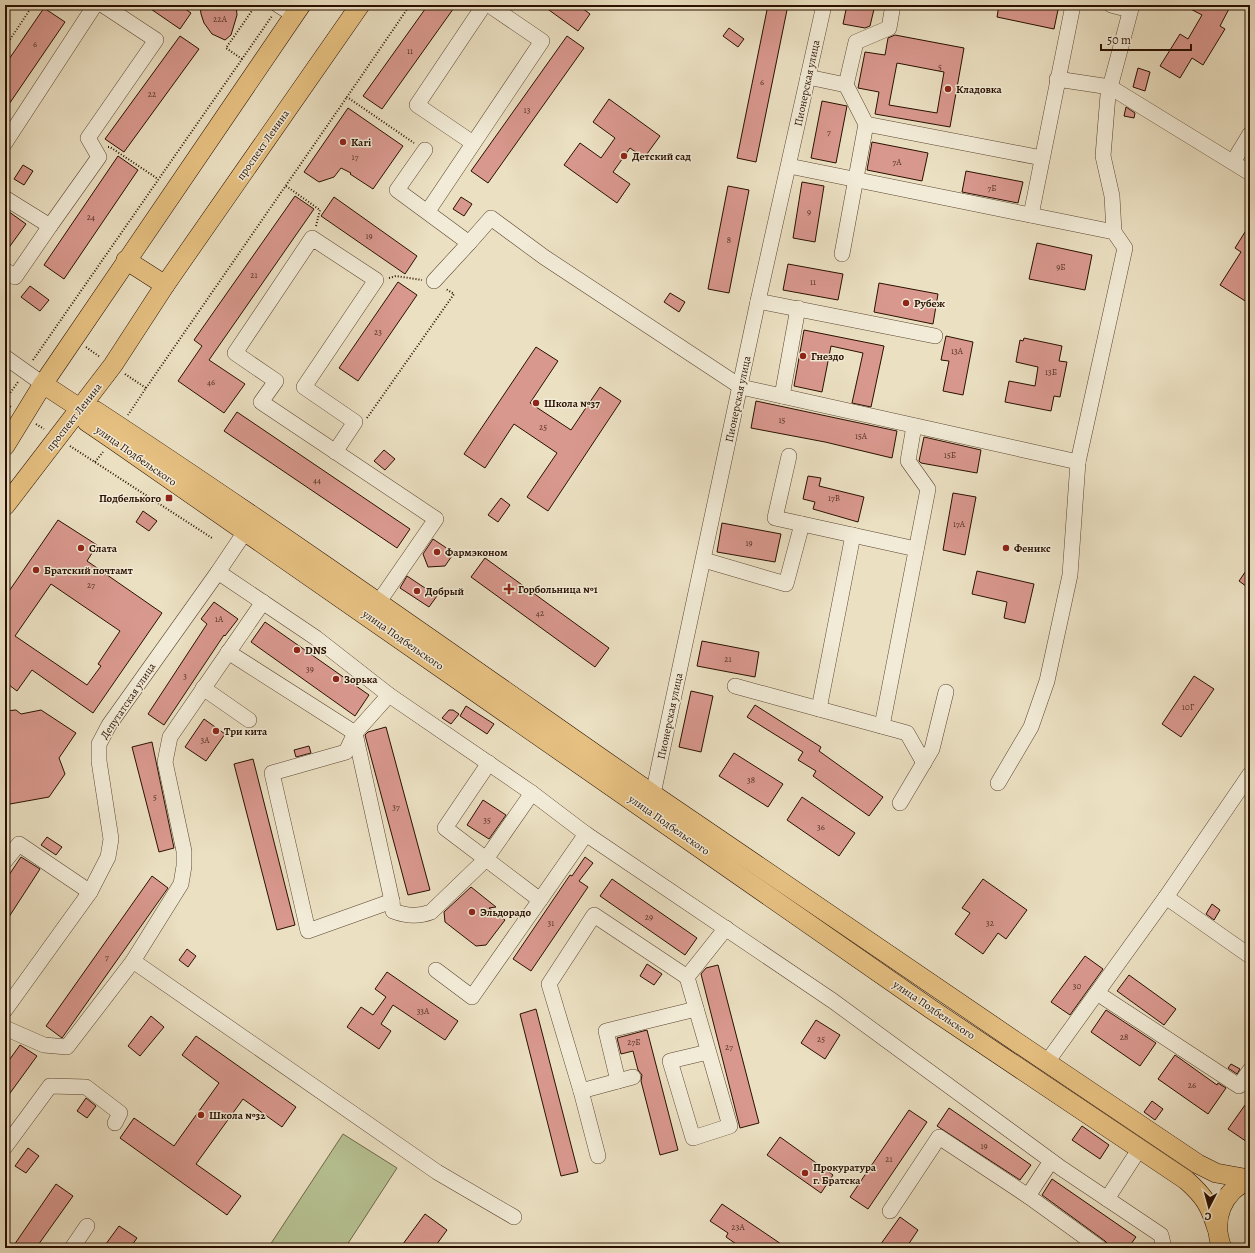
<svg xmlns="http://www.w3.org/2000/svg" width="1255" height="1253" font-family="Alegreya,serif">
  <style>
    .green { fill: #b7c293; stroke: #70694a }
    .building { fill: #d9988e; stroke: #291000; fill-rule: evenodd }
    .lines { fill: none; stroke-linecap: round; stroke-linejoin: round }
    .minor-casing { stroke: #5a4430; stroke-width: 16 }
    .major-casing { stroke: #291000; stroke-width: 20 }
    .path { stroke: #291000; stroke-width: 2; stroke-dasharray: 1 2; stroke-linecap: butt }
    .minor { stroke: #f2ebd7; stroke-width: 15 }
    .major { stroke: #e6c081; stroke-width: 19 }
    .poi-dot { fill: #8f2418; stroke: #f2ebd7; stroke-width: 1.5 }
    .labels { text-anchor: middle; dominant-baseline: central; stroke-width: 3; stroke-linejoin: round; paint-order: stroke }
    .number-label { font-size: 9px; fill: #553224 }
    .street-label { font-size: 11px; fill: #291000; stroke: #f2ebd7 }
    .poi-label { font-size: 11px; font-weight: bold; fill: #291000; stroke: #f2ebd7; text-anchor: start }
  </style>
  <rect width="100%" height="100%" fill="#ebe0c2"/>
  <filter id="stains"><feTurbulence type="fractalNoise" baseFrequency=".005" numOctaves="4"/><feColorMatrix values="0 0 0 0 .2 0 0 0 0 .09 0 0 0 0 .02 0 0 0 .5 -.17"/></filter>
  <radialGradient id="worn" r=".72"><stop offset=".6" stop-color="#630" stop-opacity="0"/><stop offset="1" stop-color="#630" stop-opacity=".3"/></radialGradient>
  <path class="green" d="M343 1134 397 1168 345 1248H268Z"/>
  <g class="building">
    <path d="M145 5H180L191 13 180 29Z"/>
    <path d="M200 5H236L237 15 231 35 225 40 212 34 204 23 201 14Z"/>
    <path d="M428 5H456L382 109 363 96Z"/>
    <path d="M542 5H578L590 14 578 31Z"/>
    <path d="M768 5H788L756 162 737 158Z"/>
    <path d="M847 5H875L870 26 865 28 843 24Z"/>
    <path d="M999 5H1059L1054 29 997 17Z"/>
    <path d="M1183 5H1231L1220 26 1225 29 1203 65 1192 58 1180 78 1160 66 1180 34 1188 39 1202 15Z"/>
    <path d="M44 8 65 22 5 110V65Z"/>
    <path d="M729 28 744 39 738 47 723 36Z"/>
    <path d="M895 35 964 48 950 127 875 114 879 92 858 88 865 52 885 55 888 38ZM897 63 944 72 937 113 889 105Z"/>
    <path d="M180 36 199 49 124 152 105 139Z"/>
    <path d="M567 36 584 48 488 183 471 171Z"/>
    <path d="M1138 68 1150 72 1145 91 1133 87Z"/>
    <path d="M609 99 660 136 644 158 630 148 613 172 630 184 617 203 564 165 580 143 601 158 615 138 593 122Z"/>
    <path d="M822 101 847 106 836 163 811 158Z"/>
    <path d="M1126 107 1135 113 1134 118 1124 116Z"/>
    <path d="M348 108 403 146 373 189 350 174 351 173 341 168 334 177 319 182 304 172Z"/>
    <path d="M872 142 928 153 922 181 867 170Z"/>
    <path d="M118 156 138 170 64 279 44 265Z"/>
    <path d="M23 165 33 171 24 185 14 179Z"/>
    <path d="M966 171 1023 182 1018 203 962 192Z"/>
    <path d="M802 182 824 186 815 242 793 238Z"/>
    <path d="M728 186 749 190 729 293 708 289Z"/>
    <path d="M295 196 314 209 209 360 245 384 224 413 178 381 202 346 194 340Z"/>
    <path d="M334 197 417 256 405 274 321 216Z"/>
    <path d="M461 197 472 204 464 216 453 209Z"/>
    <path d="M5 209 26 224 5 253Z"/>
    <path d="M1250 224V304L1220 285 1241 252 1235 248Z"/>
    <path d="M1037 243 1092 255 1085 290 1029 279Z"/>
    <path d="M788 264 843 274 838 300 783 290Z"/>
    <path d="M398 282 417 295 358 381 339 368Z"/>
    <path d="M879 283 938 294 933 324 874 312Z"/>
    <path d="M30 286 49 300 40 311 21 297Z"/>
    <path d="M670 293 685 302 679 312 664 302Z"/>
    <path d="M804 330 884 346 871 407 852 403 863 353 831 346 822 392 794 386Z"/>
    <path d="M946 336 973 342 963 395 943 391 949 361 941 360Z"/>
    <path d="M1024 338 1062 346 1059 361 1067 362 1060 397 1054 396 1051 411 1005 402 1009 381 1035 386 1038 367 1016 362 1020 340 1023 341Z"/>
    <path d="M536 347 558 361 530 403 571 430 600 387 621 401 548 511 527 497 557 453 514 424 485 468 464 454Z"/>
    <path d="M756 401 897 431 892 458 825 442 751 428Z"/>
    <path d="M237 412 410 529 397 548 224 431Z"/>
    <path d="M924 437 981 450 977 473 921 463 919 461Z"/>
    <path d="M384 450 395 459 385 470 374 461Z"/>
    <path d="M808 476 821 478 819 486 864 497 858 522 813 509 815 502 803 499Z"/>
    <path d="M953 493 976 497 965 555 943 550Z"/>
    <path d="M501 498 510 505 498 522 488 515Z"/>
    <path d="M143 511 157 521 149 531 136 522Z"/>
    <path d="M58 520 97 545 87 561 162 613 93 713 32 670 17 691 5 682V597ZM51 584 120 631 98 664 101 666 87 685 15 636Z"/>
    <path d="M722 523 781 534 775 562 717 552Z"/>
    <path d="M433 539 454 553 445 566 428 567 423 554Z"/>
    <path d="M485 558 609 648 595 667 471 577Z"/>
    <path d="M1250 565V589L1239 581Z"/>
    <path d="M977 571 1034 584 1025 623 1004 618 1007 602 972 594Z"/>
    <path d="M407 576 437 596 429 607 400 588Z"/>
    <path d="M214 602 238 619 225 636 224 635 164 725 148 714 207 624 201 619Z"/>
    <path d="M265 622 369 695 355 716 251 642Z"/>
    <path d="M702 641 759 652 755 677 697 666Z"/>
    <path d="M1194 676 1214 689 1181 737 1162 724Z"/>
    <path d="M691 691 713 696 701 752 679 747Z"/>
    <path d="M755 705 821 747 819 751 883 797 869 816 813 776 816 771 798 760 803 752 747 717Z"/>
    <path d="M466 706 494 724 487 734 460 716Z"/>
    <path d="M16 710 21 714 41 710 76 733 59 758 65 774 49 797 10 804 5 799V711Z"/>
    <path d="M449 710H453L459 714 451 724 442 718Z"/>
    <path d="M204 719 225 734 206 761 185 747Z"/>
    <path d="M386 727 430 890 408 895 365 735 368 732Z"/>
    <path d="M152 742 174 848 159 852 132 747Z"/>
    <path d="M309 746 311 753 296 757 294 750Z"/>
    <path d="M734 753 783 784 768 807 719 776Z"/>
    <path d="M253 759 295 925 277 930 234 764Z"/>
    <path d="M802 797 855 833 839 856 787 820Z"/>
    <path d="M483 800 506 815 489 839 467 825Z"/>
    <path d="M47 837 62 847 56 855 41 845Z"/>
    <path d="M21 857 40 869 5 923V881Z"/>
    <path d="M585 857 593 863 579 881 588 887 531 971 513 959 570 875 572 876Z"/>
    <path d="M152 876 168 888 62 1038 46 1026Z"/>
    <path d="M612 879 697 938 685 955 600 896Z"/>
    <path d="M983 879 1027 910 1006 939 998 933 983 954 955 934 970 913 962 908Z"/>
    <path d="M471 887 496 907 489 908 505 920 486 945 476 946 445 922 444 912Z"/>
    <path d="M1212 904 1220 910 1214 920 1206 914Z"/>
    <path d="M187 949 196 956 188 967 179 960Z"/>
    <path d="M1085 956 1103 969 1070 1015 1051 1002Z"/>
    <path d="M647 964 662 974 654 985 640 976Z"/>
    <path d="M718 965 759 1123 740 1128 701 974 706 968Z"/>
    <path d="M387 972 458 1021 445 1040 393 1005 381 1024 391 1031 379 1049 347 1027 361 1007 373 1015 386 997 375 989Z"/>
    <path d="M1129 975 1176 1009 1164 1025 1117 991Z"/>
    <path d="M536 1009 578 1172 561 1176 520 1014Z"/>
    <path d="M1106 1010 1156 1043 1140 1066 1091 1032Z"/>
    <path d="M151 1016 164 1027 140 1056 128 1046Z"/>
    <path d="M816 1020 840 1035 825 1059 801 1043Z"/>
    <path d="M647 1030 678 1150 660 1155 641 1081 642 1075 638 1070 633 1051 621 1054 617 1038Z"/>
    <path d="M196 1036 296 1107 282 1127 243 1099 196 1164 241 1196 227 1215 120 1138 134 1118 174 1146 219 1083 182 1055Z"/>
    <path d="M20 1045 37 1056 5 1100V1066Z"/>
    <path d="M1175 1055 1217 1085 1218 1083 1226 1088 1208 1114 1158 1079Z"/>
    <path d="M1231 1064 1240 1069 1237 1074 1228 1068Z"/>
    <path d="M86 1098 96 1106 87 1118 77 1111Z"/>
    <path d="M1250 1098V1144L1228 1129Z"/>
    <path d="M1152 1101 1163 1109 1155 1120 1144 1112Z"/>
    <path d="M949 1108 1031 1165 1020 1180 937 1126Z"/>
    <path d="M909 1110 927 1122 868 1209 850 1197Z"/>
    <path d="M1082 1126 1109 1145 1100 1159 1072 1140Z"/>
    <path d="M780 1137 833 1175 821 1193 767 1155Z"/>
    <path d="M28 1148 39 1156 26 1173 15 1166Z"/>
    <path d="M1052 1179 1136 1237 1128 1248H1112L1105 1241 1042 1195Z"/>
    <path d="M56 1184 73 1196 36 1248H12Z"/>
    <path d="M722 1204 787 1248H742L726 1237 728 1233 710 1221Z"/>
    <path d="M425 1214 447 1230 434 1248H400Z"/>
    <path d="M900 1217 918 1230 906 1248H878Z"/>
    <path d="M119 1226 137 1238 130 1248H103Z"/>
  </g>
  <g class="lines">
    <defs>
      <g id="minor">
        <path d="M278 5 294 15"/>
        <path d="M1111 5 1130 10"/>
        <path d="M808 77 846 85 866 124 842 254"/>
        <path d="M1057 79 1110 87 1250 173"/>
        <path d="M846 85 856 42 889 28 893 5"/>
        <path d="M866 124 1042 158"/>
        <path d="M5 143 95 5"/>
        <path d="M473 143 417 105 484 5"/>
        <path d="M425 150 397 190 469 243 491 218 544 257 741 387 1078 462"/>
        <path d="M1233 162 1250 134"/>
        <path d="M789 166 1114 232 1125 248 1078 462 1070 575 1047 681 1031 727 998 783"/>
        <path d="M5 198 50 226 99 157 88 138 156 40 103 5"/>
        <path d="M428 211 542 41 489 5"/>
        <path d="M1031 215 1073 5"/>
        <path d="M1114 232 1112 196 1103 156 1108 95 1132 5"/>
        <path d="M5 270 15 277 50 226"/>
        <path d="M434 281 469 243"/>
        <path d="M758 301 935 336"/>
        <path d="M5 357 43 384"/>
        <path d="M782 396 798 308"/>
        <path d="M335 452 355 422 304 387 376 280 312 238 235 353 276 381 261 402 436 519 378 603"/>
        <path d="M789 456 775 518 916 549"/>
        <path d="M704 560 786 584 802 524"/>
        <path d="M218 572 316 638 389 695 532 793 586 834 833 1001 1061 1168 1161 1235 1164 1248"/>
        <path d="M228 652 355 733 392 901"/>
        <path d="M735 686 907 733 924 763"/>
        <path d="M203 688 249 720"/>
        <path d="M389 695 355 733 346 752 272 773 308 931 392 901 393 911C406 916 418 917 431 912L486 859 532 793"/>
        <path d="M819 709 853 535"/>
        <path d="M882 726 928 489 908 461 914 426"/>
        <path d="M489 763 445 828 540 900 586 834"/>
        <path d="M653 794 758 301 824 5"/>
        <path d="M900 803 932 749 946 692"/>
        <path d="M5 861 19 844 90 892"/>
        <path d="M1166 897 1250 774"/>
        <path d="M133 961 437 1172 514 1217"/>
        <path d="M436 970 472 997 540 900"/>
        <path d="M1097 993 1239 1086 1250 1070"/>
        <path d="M5 1010 90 892 108 857 111 839 99 761V744L109 725 218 572 251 523"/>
        <path d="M5 1028 44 1045 67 1047 133 961 181 884 184 866V851L165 762 170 737 263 602"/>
        <path d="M708 1052 670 1061 693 1138 730 1126 687 977 726 928"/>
        <path d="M1047 1062 1166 897 1250 956"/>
        <path d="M618 1081 633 1077"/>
        <path d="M581 1091 549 984 594 915 687 977"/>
        <path d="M5 1147 50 1086 86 1087 120 1113 115 1123"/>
        <path d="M598 1156 581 1091 618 1081 606 1031 696 1009"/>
        <path d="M1028 1196 1100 1248"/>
        <path d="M1107 1199 1140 1148"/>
        <path d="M890 1211 939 1137 1028 1196 1051 1161"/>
        <path d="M72 1248 87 1226"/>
      </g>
      <g id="major">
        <path d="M126 260 165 285"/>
        <path d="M43 384 81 409 96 411C285 535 469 666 654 795 834 919 1016 1042 1198 1164L1216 1173 1249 1179"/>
        <path d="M81 409 87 422 112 439 931 1009 1186 1180C1204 1196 1210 1205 1217 1229"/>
        <path d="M5 446 43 384 301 5"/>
        <path d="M5 506 113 365 165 285 360 5"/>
        <path d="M1222 1248C1211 1219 1222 1192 1250 1179"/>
      </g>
    </defs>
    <use href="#minor" class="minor-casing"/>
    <use href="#major" class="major-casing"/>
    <g class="path">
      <path d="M410 5 347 97 414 143"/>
      <path d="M5 47 33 5"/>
      <path d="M242 59 226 48 256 5"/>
      <path d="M108 147H110L158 179"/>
      <path d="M286 186 320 210 316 226"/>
      <path d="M389 278 396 276 422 280"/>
      <path d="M86 347 100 357"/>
      <path d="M33 360 272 16"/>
      <path d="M125 374 146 388 128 415"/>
      <path d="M146 388 347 97"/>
      <path d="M5 400 18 382"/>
      <path d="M5 403 11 407"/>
      <path d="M367 418 454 294 446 289"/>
      <path d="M36 424 44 429"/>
      <path d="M70 446 212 538"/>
      <path d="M95 462 103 452"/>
    </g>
    <use href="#minor" class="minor"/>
    <use href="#major" class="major"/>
  </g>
  <g class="poi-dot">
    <circle cx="948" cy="89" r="4"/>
    <circle cx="343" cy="142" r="4"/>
    <circle cx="624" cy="156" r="4"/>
    <circle cx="906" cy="303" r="4"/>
    <circle cx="803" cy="356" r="4"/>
    <circle cx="536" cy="403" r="4"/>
    <rect x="165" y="494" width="8" height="8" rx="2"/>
    <circle cx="81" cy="548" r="4"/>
    <circle cx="1006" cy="548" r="4"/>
    <circle cx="437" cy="552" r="4"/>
    <circle cx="36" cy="570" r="4"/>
    <path d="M507 583h4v4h4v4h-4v4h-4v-4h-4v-4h4z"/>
    <circle cx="417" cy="591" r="4"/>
    <circle cx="297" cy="650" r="4"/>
    <circle cx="336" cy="679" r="4"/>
    <circle cx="216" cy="731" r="4"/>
    <circle cx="472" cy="912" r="4"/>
    <circle cx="201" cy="1115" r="4"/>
    <circle cx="805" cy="1173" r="4"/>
  </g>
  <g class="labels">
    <g class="number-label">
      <text x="220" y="19">22А</text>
      <text x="35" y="44">6</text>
      <text x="410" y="51">11</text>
      <text x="940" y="67">5</text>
      <text x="762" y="82">6</text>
      <text x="152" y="94">22</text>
      <text x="527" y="110">13</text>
      <text x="829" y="132">7</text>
      <text x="355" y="157">17</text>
      <text x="897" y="162">7А</text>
      <text x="992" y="188">7Б</text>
      <text x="809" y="212">9</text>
      <text x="91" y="217">24</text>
      <text x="369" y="236">19</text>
      <text x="729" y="240">8</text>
      <text x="1061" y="267">9Б</text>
      <text x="254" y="275">21</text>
      <text x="813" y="282">11</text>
      <text x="378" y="332">23</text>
      <text x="957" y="351">13А</text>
      <text x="1051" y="372">13Б</text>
      <text x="211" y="382">46</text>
      <text x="782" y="420">15</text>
      <text x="543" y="427">25</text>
      <text x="861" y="436">15А</text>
      <text x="950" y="455">15Б</text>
      <text x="317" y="480">44</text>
      <text x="834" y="498">17В</text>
      <text x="959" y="524">17А</text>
      <text x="749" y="543">19</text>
      <text x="91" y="585">27</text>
      <text x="540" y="613">42</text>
      <text x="219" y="619">1А</text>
      <text x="728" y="659">21</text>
      <text x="310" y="669">39</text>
      <text x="185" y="676">3</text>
      <text x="1188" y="707">10Г</text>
      <text x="205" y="740">3А</text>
      <text x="751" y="780">38</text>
      <text x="155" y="797">5</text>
      <text x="396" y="807">37</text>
      <text x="487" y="820">35</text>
      <text x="821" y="827">36</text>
      <text x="649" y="917">29</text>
      <text x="551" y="923">31</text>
      <text x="990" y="923">32</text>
      <text x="107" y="957">7</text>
      <text x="1077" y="986">30</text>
      <text x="423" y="1011">33А</text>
      <text x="1124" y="1037">28</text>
      <text x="821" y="1039">25</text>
      <text x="634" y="1042">27Б</text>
      <text x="729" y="1047">27</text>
      <text x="1192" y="1085">26</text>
      <text x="984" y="1146">19</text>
      <text x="889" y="1159">21</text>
      <text x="738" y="1227">23А</text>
    </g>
    <g class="street-label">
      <text transform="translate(807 83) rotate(-78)">Пионерская улица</text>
      <text transform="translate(263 145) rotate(-55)">проспект Ленина</text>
      <text transform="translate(738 399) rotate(-78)">Пионерская улица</text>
      <text transform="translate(74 417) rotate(-52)">проспект Ленина</text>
      <text transform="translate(136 456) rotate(35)">улица Подбельского</text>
      <text transform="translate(403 640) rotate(35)">улица Подбельского</text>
      <text transform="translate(128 701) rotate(-56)">Депутатская улица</text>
      <text transform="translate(670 716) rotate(-78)">Пионерская улица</text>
      <text transform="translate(669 825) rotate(35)">улица Подбельского</text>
      <text transform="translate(934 1010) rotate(34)">улица Подбельского</text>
    </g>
    <g class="poi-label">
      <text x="956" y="89">Кладовка</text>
      <text x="351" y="142">Kari</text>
      <text x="632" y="156">Детский сад</text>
      <text x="914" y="303">Рубеж</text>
      <text x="811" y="356">Гнездо</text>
      <text x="544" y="403">Школа №37</text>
      <text x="161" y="498" text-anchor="end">Подбелького</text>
      <text x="89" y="548">Слата</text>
      <text x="1014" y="548">Феникс</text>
      <text x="445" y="552">Фармэконом</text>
      <text x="44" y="570">Братский почтамт</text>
      <text x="518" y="589">Горбольница №1</text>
      <text x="425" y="591">Добрый</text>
      <text x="305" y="650">DNS</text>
      <text x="344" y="679">Зорька</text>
      <text x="224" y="731">Три кита</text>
      <text x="480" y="912">Эльдорадо</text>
      <text x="209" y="1115">Школа №32</text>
      <text x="813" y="1167">Прокуратура<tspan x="813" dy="13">г. Братска</tspan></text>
    </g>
  </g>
  <rect width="1255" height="1253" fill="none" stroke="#ebe0c2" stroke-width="20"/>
  <rect x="6" y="6" width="1243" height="1241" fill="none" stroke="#291000" stroke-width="2"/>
  <rect x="10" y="10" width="1235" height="1233" fill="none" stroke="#291000"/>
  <g transform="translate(1209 1207) rotate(186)" stroke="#f2ebd7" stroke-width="3" paint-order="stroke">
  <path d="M0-3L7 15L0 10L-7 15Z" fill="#291000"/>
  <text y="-6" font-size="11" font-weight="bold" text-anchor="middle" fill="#291000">С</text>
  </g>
  <path d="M1101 44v6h90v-6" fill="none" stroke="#291000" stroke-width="2"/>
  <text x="1107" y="44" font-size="12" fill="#291000" stroke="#f2ebd7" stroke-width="3" paint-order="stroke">50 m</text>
  <rect width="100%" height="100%" filter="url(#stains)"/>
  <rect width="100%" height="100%" fill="url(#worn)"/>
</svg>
